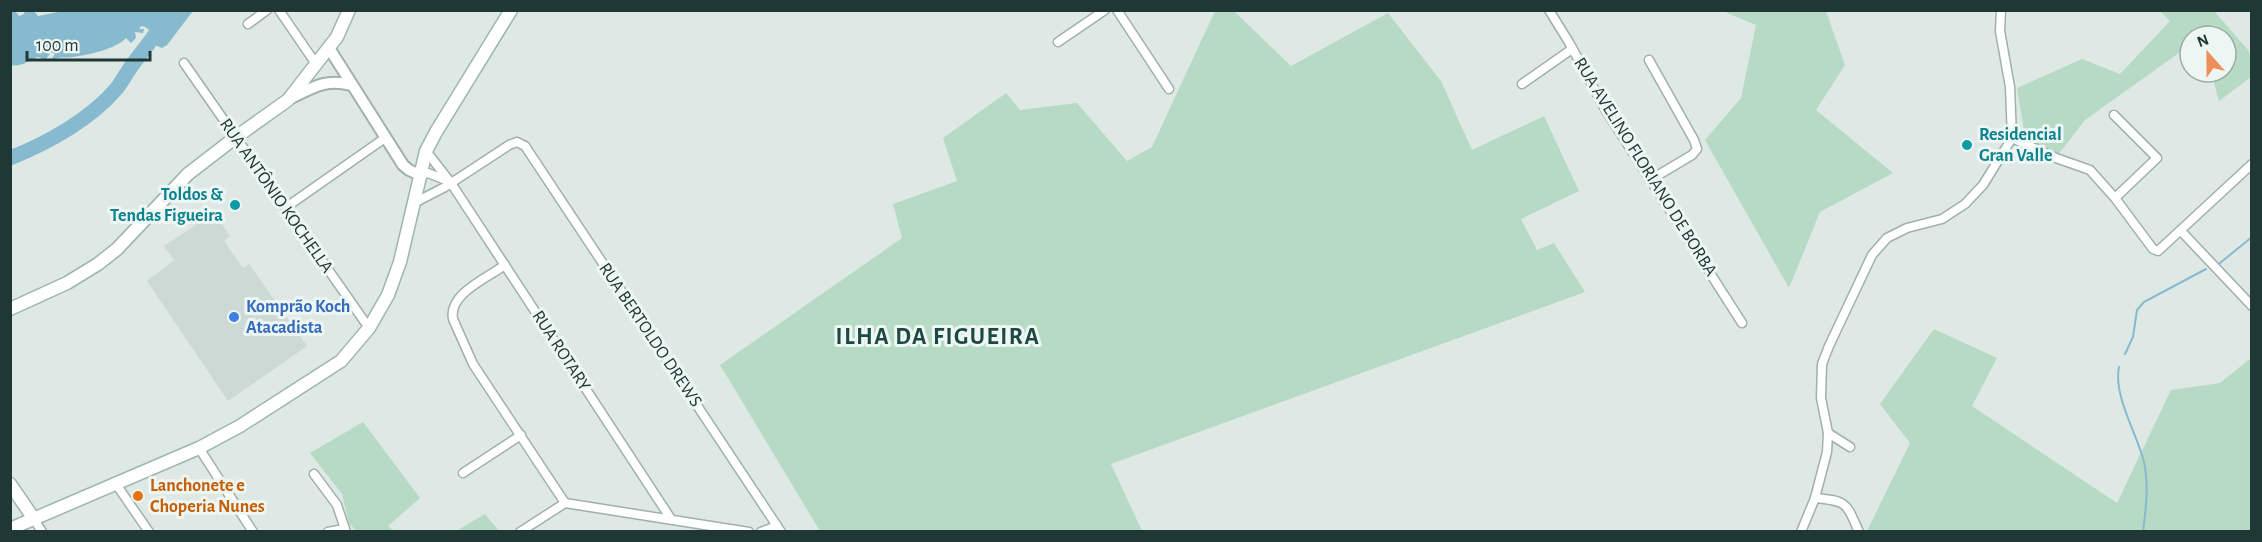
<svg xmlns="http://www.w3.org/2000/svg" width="2262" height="542" font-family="'Alegreya Sans',sans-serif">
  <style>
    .built { fill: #ccd9d5 }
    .green { fill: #b7dac5 }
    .water { fill: #87bace }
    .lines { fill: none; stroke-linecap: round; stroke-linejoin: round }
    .stream { stroke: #87bace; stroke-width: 2 }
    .river { stroke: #87bace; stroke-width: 15 }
    .minor-casing { stroke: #a1b0ad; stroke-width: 11 }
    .tertiary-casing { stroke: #a1b0ad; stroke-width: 14 }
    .secondary-casing { stroke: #9eb5af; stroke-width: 15 }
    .minor { stroke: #fff; stroke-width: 8 }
    .tertiary { stroke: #fff; stroke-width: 10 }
    .secondary { stroke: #fff; stroke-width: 12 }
    .culture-dot { fill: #0f9aa8; stroke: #eef6f3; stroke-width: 2 }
    .shop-dot { fill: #3f7fe0; stroke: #eef6f3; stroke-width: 2 }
    .food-dot { fill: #e8710a; stroke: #eef6f3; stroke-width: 2 }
    .labels { text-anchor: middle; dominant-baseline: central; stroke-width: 6; stroke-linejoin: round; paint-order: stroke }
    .culture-label { font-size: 18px; font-weight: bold; fill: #0d838f; stroke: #eef6f3; text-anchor: start }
    .street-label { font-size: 18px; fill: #203835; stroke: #eef6f3 }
    .shop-label { font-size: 18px; font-weight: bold; fill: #366cbe; stroke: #eef6f3; text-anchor: start }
    .food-label { font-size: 18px; font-weight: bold; fill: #c56008; stroke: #eef6f3; text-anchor: start }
    .district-label { font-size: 24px; font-weight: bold; letter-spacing: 1.5px; fill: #1d4944; stroke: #eef6f3 }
  </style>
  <rect width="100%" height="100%" fill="#dee9e6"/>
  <path class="built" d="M214 213 230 236 224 241 243 268 249 264 307 346 228 401 147 281 174 260 164 246Z"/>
  <g class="green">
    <path d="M1215 11H1234L1291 66 1388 13 1441 81 1472 150 1544 116 1579 191 1521 219 1537 250 1554 243 1585 292 1111 464 1142 531H820L720 365 902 238 893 204 957 181 943 138 1006 93 1020 110 1077 103 1127 161 1152 147Z"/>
    <path d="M1728 11H1826L1845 65 1816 110 1893 173 1820 212 1789 288 1705 140 1741 98 1756 25 1727 13Z"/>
    <path d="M2160 11H2214L2249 51 2251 62V77L2219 101 2211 72H2226V36H2190V45L2085 120 2057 156 2025 137 2017 88 2082 59 2120 74 2170 21Z"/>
    <path d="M1934 329 1997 358 1972 406 2117 503 2171 390 2220 383 2251 358V531H1867L1910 443 1880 404Z"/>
    <path d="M363 422 420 498 388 526 394 531H356L349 523 342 494 310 453Z"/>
    <path d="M485 514 499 531H456Z"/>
  </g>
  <path class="water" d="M25 10 34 11 38 16 68 10 193 11 167 45 162 48 155 45C152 37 151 27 141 26L139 29H144L143 33 135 32 136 38 131 43 126 38C116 49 88 55 73 57 65 58 58 56 50 61L55 54 46 49 44 52 50 54 45 60 38 57C28 61 21 67 11 65V11L16 12 19 16 24 14Z"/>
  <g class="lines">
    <g class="stream">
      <path d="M2220 263 2252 237"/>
      <path d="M2125 354 2133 337 2137 310 2144 302 2206 269"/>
      <path d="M2119 367C2113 395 2137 434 2144 462 2149 485 2146 508 2143 532"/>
    </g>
    <path class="river" d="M10 158C48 143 91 119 117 88 123 80 127 72 133 64 147 44 158 35 168 10"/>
    <defs>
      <g id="minor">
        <path d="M279 10 316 64"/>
        <path d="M1117 10 1169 89"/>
        <path d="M1549 10 1570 44 1605 109 1742 323"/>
        <path d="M248 24 267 10"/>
        <path d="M1058 42 1105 10"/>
        <path d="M1649 60 1694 140 1697 149 1692 155 1650 180"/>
        <path d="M184 63 369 328"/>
        <path d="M1522 84 1572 49"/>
        <path d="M2114 115 2157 158 2115 198"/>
        <path d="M2012 138 2056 158 2090 170 2115 198 2153 249 2158 251 2252 164"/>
        <path d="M426 151 451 183 671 519"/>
        <path d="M420 175 428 173 448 181"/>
        <path d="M414 203 445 187 509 145 517 142 525 146 781 532"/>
        <path d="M285 208 385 138"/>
        <path d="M2181 231 2252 306"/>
        <path d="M505 265C487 278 448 294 453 319L473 364 565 503"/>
        <path d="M1828 433 1850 447"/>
        <path d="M199 448 253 532"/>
        <path d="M463 473 521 435"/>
        <path d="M314 474 337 505 346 532"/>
        <path d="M116 484 149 532"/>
        <path d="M1815 498C1848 501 1846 503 1859 532"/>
        <path d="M34 519 42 532"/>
        <path d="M328 532 344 529"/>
        <path d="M520 532 565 503 749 532"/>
        <path d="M761 532 777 526"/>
        <path d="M1801 532 1815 498 1827 452 1828 433 1821 398 1822 364 1829 346 1872 255 1887 238 1907 228 1942 219 1965 204 1983 185 2012 138 2010 87 2000 31 2001 10"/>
      </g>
      <g id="tertiary">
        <path d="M329 48 403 165 409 170 420 175"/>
        <path d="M289 99C312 88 325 78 351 85"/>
      </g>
      <g id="secondary">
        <path d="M10 309 67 283 98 264 117 249 188 174 236 137 288 100 337 37 349 10"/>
        <path d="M10 484 34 519"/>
        <path d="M10 529 199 448 240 426 341 361 369 328 388 295 400 262 426 151 436 132 511 10"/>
      </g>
    </defs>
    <use href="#minor" class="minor-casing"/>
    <use href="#tertiary" class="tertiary-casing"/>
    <use href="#secondary" class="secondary-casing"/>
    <use href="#minor" class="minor"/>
    <use href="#tertiary" class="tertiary"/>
    <use href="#secondary" class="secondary"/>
  </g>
  <g class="culture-dot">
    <circle cx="1967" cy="145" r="6"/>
    <circle cx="235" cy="205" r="6"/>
  </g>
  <circle class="shop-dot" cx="234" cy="317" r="6"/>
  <circle class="food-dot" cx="138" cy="496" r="6"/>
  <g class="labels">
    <g class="culture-label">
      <text x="1979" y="135">Residencial<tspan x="1979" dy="21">Gran Valle</tspan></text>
      <text x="223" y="195" text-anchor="end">Toldos &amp;<tspan x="223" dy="21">Tendas Figueira</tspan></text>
    </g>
    <g class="street-label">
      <text transform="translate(1645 167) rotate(58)">RUA AVELINO FLORIANO DE BORBA</text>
      <text transform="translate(276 196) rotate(55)">RUA ANTÔNIO KOCHELLA</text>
      <text transform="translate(650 335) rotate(56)">RUA BERTOLDO DREWS</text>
      <text transform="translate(561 351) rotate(57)">RUA ROTARY</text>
    </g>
    <g class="shop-label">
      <text x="246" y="307">Komprão Koch<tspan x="246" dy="21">Atacadista</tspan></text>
    </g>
    <g class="food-label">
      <text x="150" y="486">Lanchonete e<tspan x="150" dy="21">Choperia Nunes</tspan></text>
    </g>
    <g class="district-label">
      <text x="938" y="337">ILHA DA FIGUEIRA</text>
    </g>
  </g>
  <rect width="2262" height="542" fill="none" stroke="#203835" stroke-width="24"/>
  <g transform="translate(2208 54) rotate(339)"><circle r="28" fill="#eef6f3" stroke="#9caaa7" stroke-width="1.5"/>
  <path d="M0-4.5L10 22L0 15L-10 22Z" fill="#ee8e58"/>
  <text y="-9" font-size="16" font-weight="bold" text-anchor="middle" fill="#203835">N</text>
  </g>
  <path d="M27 51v9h123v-9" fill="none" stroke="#203835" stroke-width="3"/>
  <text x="36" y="51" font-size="18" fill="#203835" stroke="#eef6f3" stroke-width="4.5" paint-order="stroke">100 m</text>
</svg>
